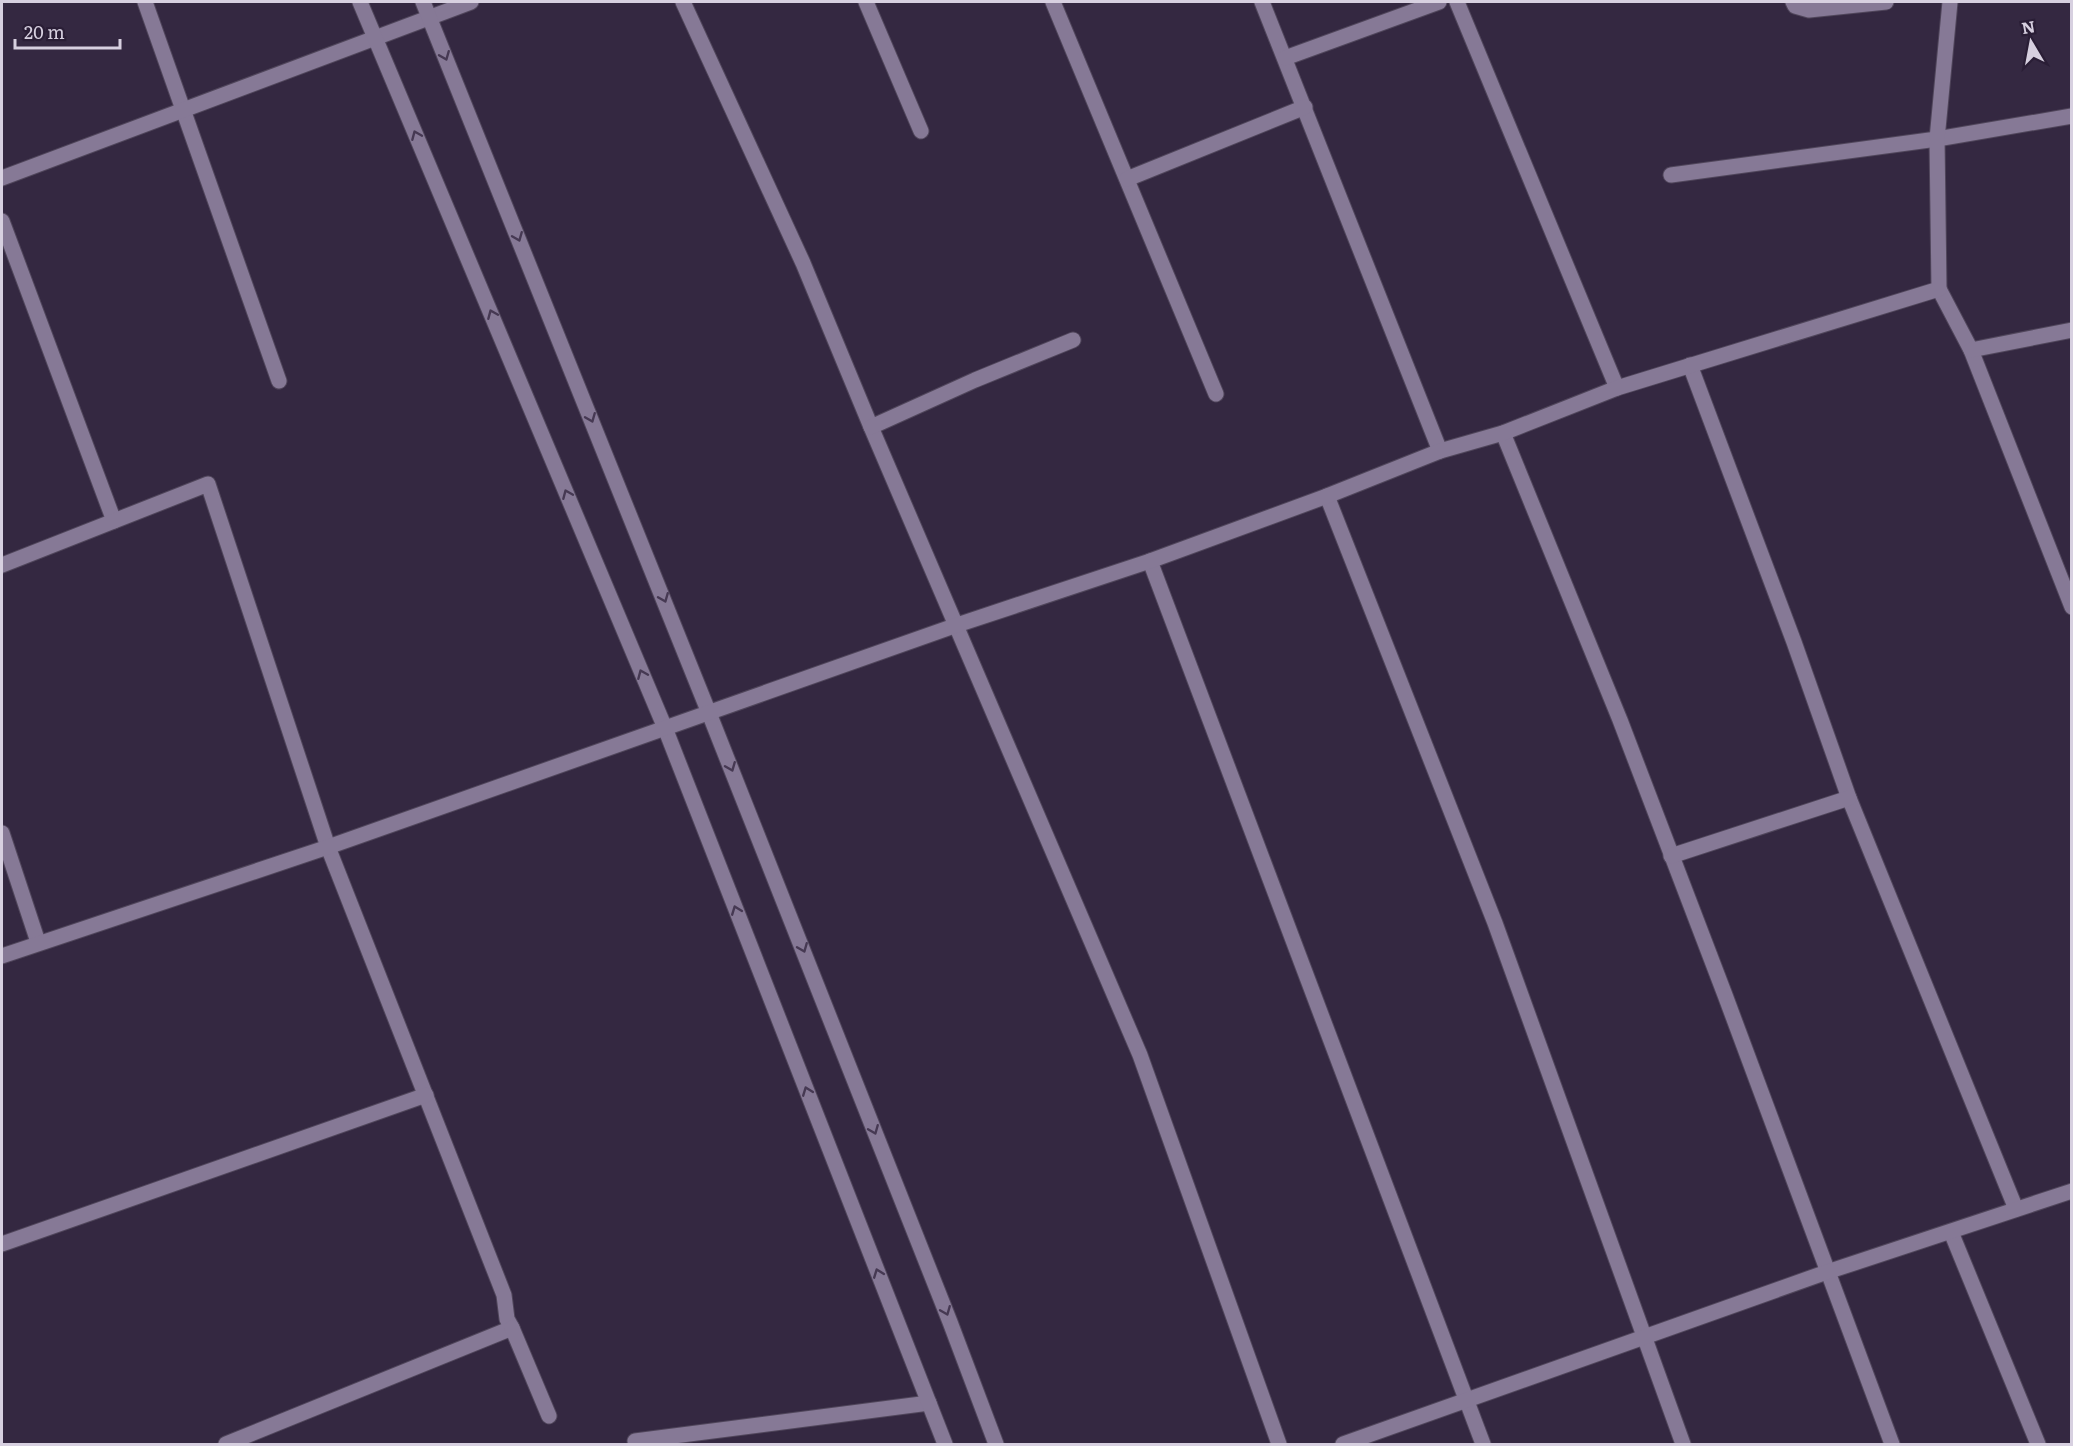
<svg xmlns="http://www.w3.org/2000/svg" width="2073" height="1446" font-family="Literata,serif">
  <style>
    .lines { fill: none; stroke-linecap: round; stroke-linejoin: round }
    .service-casing { stroke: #50465b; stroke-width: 17 }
    .minor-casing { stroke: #50465b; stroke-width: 17 }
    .tertiary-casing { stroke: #50465b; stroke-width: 17 }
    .service { stroke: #867996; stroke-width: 15 }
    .minor { stroke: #867996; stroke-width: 15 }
    .tertiary { stroke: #867996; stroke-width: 15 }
    .oneway { stroke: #463953 }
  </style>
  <rect width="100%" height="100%" fill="#342841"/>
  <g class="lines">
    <defs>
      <path id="service" d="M635 1441 929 1403"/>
      <g id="minor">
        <path d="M145 2 279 381"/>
        <path d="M683 2 803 263 871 427 1140 1055 1279 1444"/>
        <path d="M866 2 921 131"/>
        <path d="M1053 2 1216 394"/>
        <path d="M1262 2 1440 451"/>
        <path d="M1457 2 1617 388"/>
        <path d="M1793 2 1795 6 1809 10 1886 2"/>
        <path d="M1285 58 1439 2"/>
        <path d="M1671 175 1937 139 2072 116"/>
        <path d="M2 178 471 2"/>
        <path d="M1127 179 1305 107"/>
        <path d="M2 221 114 521"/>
        <path d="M1939 289 1971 350 2072 607"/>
        <path d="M1971 350 2072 330"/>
        <path d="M1690 365 1794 642 1849 798 2016 1209"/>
        <path d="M871 427 975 380 1073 340"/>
        <path d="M1503 433 1620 720 1725 995 1892 1444"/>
        <path d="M1327 496 1495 923 1683 1444"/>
        <path d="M1150 561 1483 1444"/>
        <path d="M2 565 208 484 328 847 504 1295 507 1319 512 1328 226 1444"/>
        <path d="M2 833 38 942"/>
        <path d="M1671 856 1849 798"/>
        <path d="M1951 1232 2038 1444"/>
        <path d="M2 1244 426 1095"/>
        <path d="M512 1328 549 1416"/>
        <path d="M1343 1444 1827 1272 2072 1191"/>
      </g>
      <g id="tertiary">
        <path d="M360 2 665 728 945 1444"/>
        <path d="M423 2 709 713 950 1322 996 1444"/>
        <path d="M2 956 328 847 957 625 1150 561 1327 496 1440 451 1503 433 1617 388 1939 289 1937 139 1950 2"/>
      </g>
    </defs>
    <use href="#service" class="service-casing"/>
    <use href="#minor" class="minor-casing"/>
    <use href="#tertiary" class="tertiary-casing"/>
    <use href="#service" class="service"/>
    <use href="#minor" class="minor"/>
    <use href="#tertiary" class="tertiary"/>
  </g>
  <defs><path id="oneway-chevron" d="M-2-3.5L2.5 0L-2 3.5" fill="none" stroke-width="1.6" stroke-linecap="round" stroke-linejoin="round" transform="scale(1.5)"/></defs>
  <g class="oneway">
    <use href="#oneway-chevron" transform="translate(445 56) rotate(68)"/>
    <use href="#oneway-chevron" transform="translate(416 135) rotate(-113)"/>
    <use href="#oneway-chevron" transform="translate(518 237) rotate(68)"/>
    <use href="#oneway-chevron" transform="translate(492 314) rotate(-113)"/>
    <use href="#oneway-chevron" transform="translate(591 418) rotate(68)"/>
    <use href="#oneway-chevron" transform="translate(567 494) rotate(-113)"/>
    <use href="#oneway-chevron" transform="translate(664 598) rotate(68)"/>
    <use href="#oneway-chevron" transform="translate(642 674) rotate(-113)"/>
    <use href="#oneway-chevron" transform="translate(731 767) rotate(68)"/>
    <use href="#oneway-chevron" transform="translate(736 910) rotate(-111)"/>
    <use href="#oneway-chevron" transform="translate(803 948) rotate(68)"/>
    <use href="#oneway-chevron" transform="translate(807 1091) rotate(-111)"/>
    <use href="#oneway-chevron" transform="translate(874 1130) rotate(68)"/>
    <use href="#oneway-chevron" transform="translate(878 1273) rotate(-111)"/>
    <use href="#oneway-chevron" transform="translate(946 1311) rotate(68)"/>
  </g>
  <rect width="2073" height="1446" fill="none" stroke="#d7d0e0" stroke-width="6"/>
  <g transform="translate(2031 42) rotate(350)" stroke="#2a1e36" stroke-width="4.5" paint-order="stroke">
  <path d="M0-4.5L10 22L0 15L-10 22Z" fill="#d7d0e0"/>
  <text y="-9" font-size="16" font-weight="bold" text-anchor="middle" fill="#d7d0e0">N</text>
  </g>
  <path d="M15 39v9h105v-9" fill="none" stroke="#d7d0e0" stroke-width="3"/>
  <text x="24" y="39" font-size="18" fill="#d7d0e0" stroke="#2a1e36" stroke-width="4.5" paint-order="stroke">20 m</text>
</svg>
